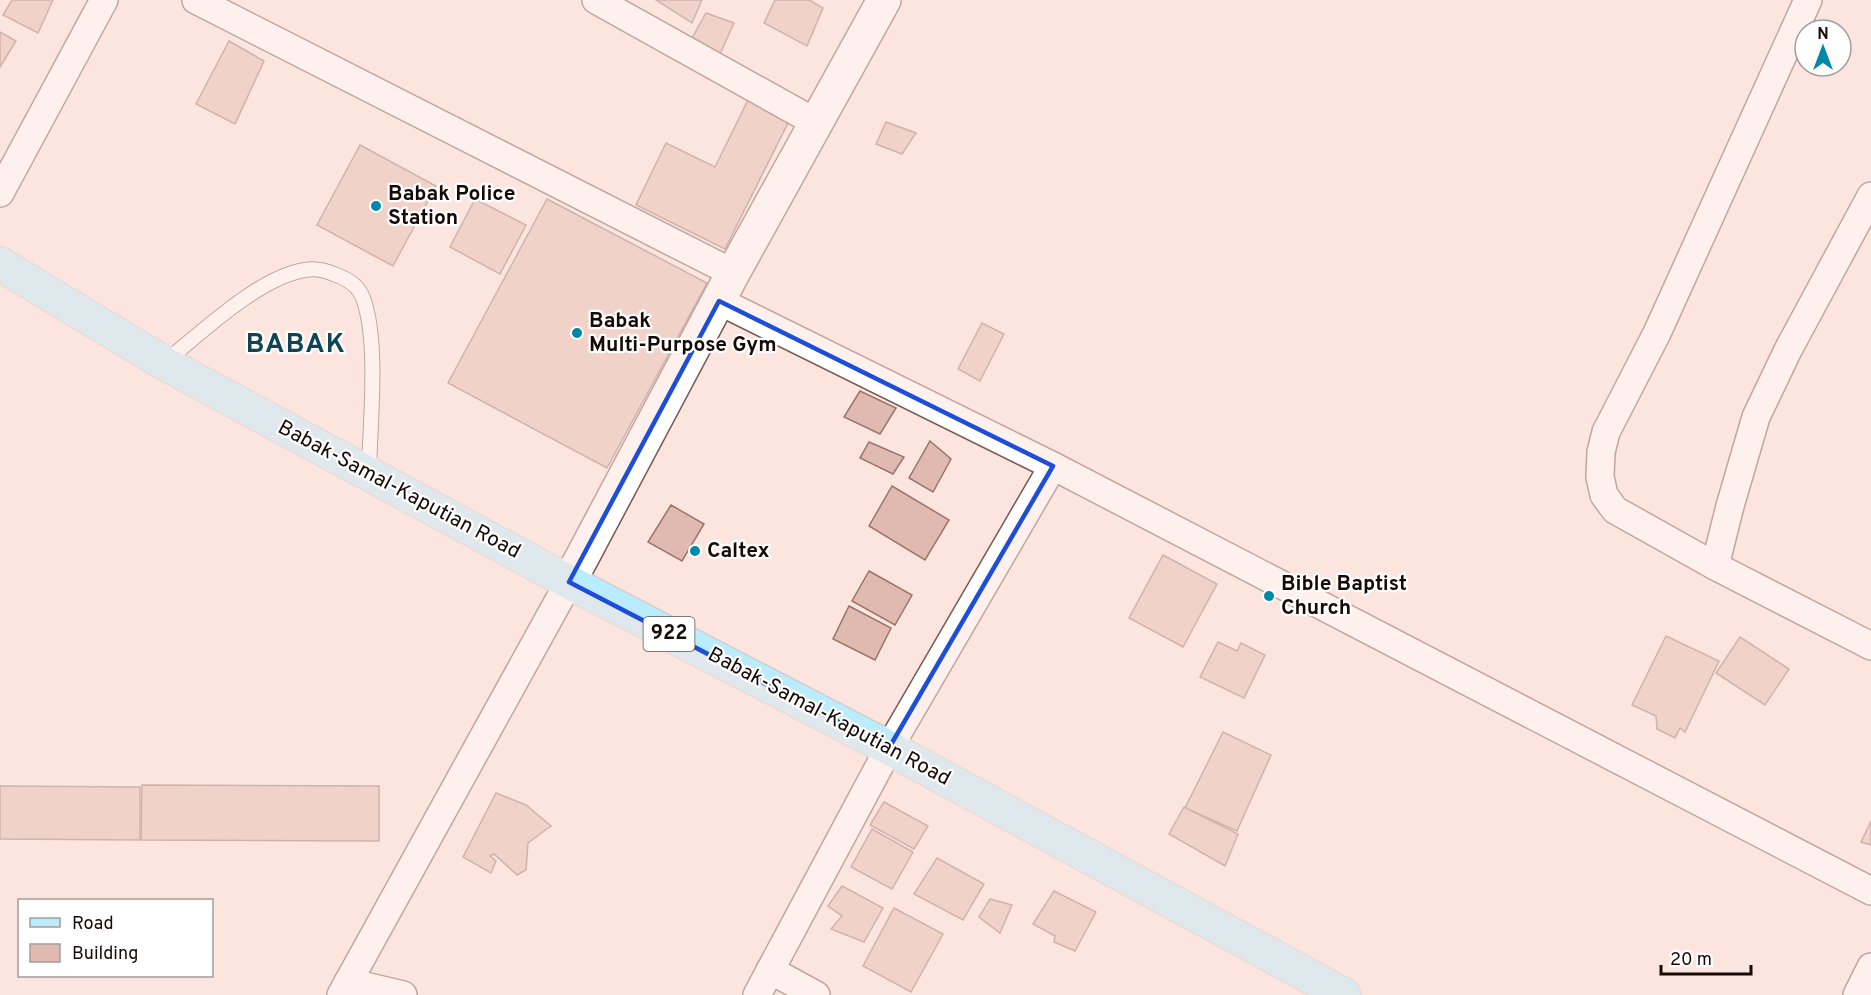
<svg xmlns="http://www.w3.org/2000/svg" width="1871" height="995" font-family="Overpass,sans-serif">
  <style>
    .building { fill: #e0bab0; stroke: #99756d; stroke-width: 1.5 }
    .lines { fill: none; stroke-linecap: round; stroke-linejoin: round }
    .lane-casing { stroke: #795850; stroke-width: 16 }
    .street-casing { stroke: #795850; stroke-width: 30 }
    .secondary-casing { stroke: #795850; stroke-width: 36 }
    .primary-casing { stroke: #d0cecd; stroke-width: 36 }
    .lane { stroke: #fff; stroke-width: 14 }
    .street { stroke: #fff; stroke-width: 27 }
    .secondary { stroke: #fff; stroke-width: 33 }
    .primary { stroke: #bbecfe; stroke-width: 33 }
    .marked { fill: none; stroke: #1d4ed8; stroke-width: 4.5; stroke-linejoin: round }
    .poi-dot { fill: #0088a9; stroke: #fff; stroke-width: 2 }
    .labels { text-anchor: middle; dominant-baseline: central; stroke-width: 4.5; stroke-linejoin: round; paint-order: stroke }
    .shield { fill: #fff; stroke: #5c5451; stroke-width: 1.5 }
    .shield-label { font-size: 20px; font-weight: bold; fill: #160a07 }
    .poi-label { font-size: 21px; font-weight: bold; fill: #160a07; stroke: #fff; text-anchor: start }
    .street-label { font-size: 21px; fill: #160a07; stroke: #fff }
    .district-label { font-size: 27px; font-weight: bold; letter-spacing: 1.5px; fill: #0f4454; stroke: #fff }
  </style>
  <rect width="100%" height="100%" fill="#fde5df"/>
  <g class="building">
    <path d="M12 0H53L38 33 3 15Z"/>
    <path d="M656 0H702L692 23Z"/>
    <path d="M775 0H809L823 8 807 46 764 23Z"/>
    <path d="M706 13 734 23 720 54 692 38Z"/>
    <path d="M0 32 16 41 0 67Z"/>
    <path d="M229 41 264 61 235 124 196 104Z"/>
    <path d="M750 96 791 117 725 249 636 205 666 143 715 167Z"/>
    <path d="M886 122 916 133 902 154 876 144Z"/>
    <path d="M360 145 436 186 393 266 317 225Z"/>
    <path d="M475 199 526 225 500 274 450 247Z"/>
    <path d="M547 199 707 283 607 468 448 383Z"/>
    <path d="M982 323 1004 334 980 381 958 369Z"/>
    <path d="M860 391 896 408 880 434 844 417Z"/>
    <path d="M930 441 951 459 933 492 909 478Z"/>
    <path d="M869 442 904 457 893 474 860 458Z"/>
    <path d="M892 486 949 520 925 560 869 526Z"/>
    <path d="M671 505 704 524 682 561 648 542Z"/>
    <path d="M1163 555 1217 584 1183 647 1129 618Z"/>
    <path d="M869 571 912 595 895 625 852 601Z"/>
    <path d="M849 606 891 628 875 660 833 639Z"/>
    <path d="M1666 636 1719 661 1685 732 1680 728 1675 738 1657 729 1656 716 1632 705Z"/>
    <path d="M1740 637 1789 669 1765 705 1716 673Z"/>
    <path d="M1218 642 1237 651 1241 643 1265 655 1244 698 1200 677Z"/>
    <path d="M1223 732 1271 755 1237 831 1185 808Z"/>
    <path d="M142 785 379 786V841L141 840Z"/>
    <path d="M0 786 140 787V840L0 839Z"/>
    <path d="M496 793 526 805 551 826 528 843 526 870 517 875 494 854 490 856 496 861 491 873 463 857Z"/>
    <path d="M884 802 928 826 914 849 870 825Z"/>
    <path d="M1184 807 1238 834 1225 866 1169 834Z"/>
    <path d="M1871 821V845L1861 842Z"/>
    <path d="M872 829 913 852 892 889 851 867Z"/>
    <path d="M937 858 984 884 963 920 914 894Z"/>
    <path d="M842 886 883 908 864 942 831 929 842 916 828 906Z"/>
    <path d="M1054 891 1096 912 1075 951 1054 942 1055 936 1033 924Z"/>
    <path d="M990 899 1012 905 1000 933 979 917Z"/>
    <path d="M894 908 943 934 911 992 863 966Z"/>
  </g>
  <g class="lines">
    <defs>
      <path id="lane" d="M165 362C201 333 259 277 305 270 316 268 327 271 336 275 348 279 358 285 363 298 379 341 370 424 369 471"/>
      <g id="street">
        <path d="M196 0 733 273"/>
        <path d="M596 0 815 122"/>
        <path d="M1808 0 1657 333 1606 432 1601 452 1600 477 1604 495 1615 510 1715 566 1871 646"/>
        <path d="M0 193 104 0"/>
        <path d="M719 301 1053 466 1871 891"/>
        <path d="M1715 566 1730 506 1756 417 1788 350 1871 196"/>
        <path d="M770 970 816 995"/>
        <path d="M348 982 403 995"/>
        <path d="M341 995 569 582"/>
        <path d="M757 995 889 748 1053 466"/>
        <path d="M1857 995 1871 967"/>
      </g>
      <path id="secondary" d="M569 582 733 273 884 0"/>
      <path id="primary" d="M0 264 164 363 569 582 889 748 1344 995"/>
    </defs>
    <use href="#lane" class="lane-casing"/>
    <use href="#street" class="street-casing"/>
    <use href="#secondary" class="secondary-casing"/>
    <use href="#primary" class="primary-casing"/>
    <use href="#lane" class="lane"/>
    <use href="#street" class="street"/>
    <use href="#secondary" class="secondary"/>
    <use href="#primary" class="primary"/>
  </g>
  <path d="M0 0H1871V995H0ZM719 301 1053 466 889 748 569 582Z" fill="#fde5df" fill-opacity=".55" fill-rule="evenodd"/>
  <path class="marked" d="M719 301 1053 466 889 748 569 582Z"/>
  <g class="poi-dot">
    <circle cx="376" cy="206" r="6"/>
    <circle cx="577" cy="333" r="6"/>
    <circle cx="695" cy="551" r="6"/>
    <circle cx="1269" cy="596" r="6"/>
  </g>
  <g class="labels">
    <rect class="shield" x="643.5" y="617" width="51" height="34" rx="4.5"/>
    <g class="shield-label">
      <text x="669" y="634">922</text>
    </g>
    <g class="poi-label">
      <text x="388" y="194">Babak Police<tspan x="388" dy="24">Station</tspan></text>
      <text x="589" y="321">Babak<tspan x="589" dy="24">Multi-Purpose Gym</tspan></text>
      <text x="707" y="551">Caltex</text>
      <text x="1281" y="584">Bible Baptist<tspan x="1281" dy="24">Church</tspan></text>
    </g>
    <g class="street-label">
      <text transform="translate(399 490) rotate(28)">Babak-Samal-Kaputian Road</text>
      <text transform="translate(829 717) rotate(28)">Babak-Samal-Kaputian Road</text>
    </g>
    <g class="district-label">
      <text x="296" y="345">BABAK</text>
    </g>
  </g>
  <rect x="18" y="899" width="195" height="78" fill="#ffffff" stroke="#a29d9c" stroke-width="1.5"/>
  <rect x="30" y="918" width="30" height="9" fill="#bbecfe" stroke="#a29d9c" stroke-width="1.5"/>
  <text x="72" y="929" font-size="18" fill="#160a07">Road</text>
  <rect x="30" y="944" width="30" height="18" fill="#e0bab0" stroke="#a29d9c" stroke-width="1.5"/>
  <text x="72" y="959" font-size="18" fill="#160a07">Building</text>
  <g transform="translate(1823 48)"><circle r="28" fill="#ffffff" stroke="#a29d9c" stroke-width="1.5"/>
  <path d="M0-4.5L10 22L0 15L-10 22Z" fill="#0088a9"/>
  <text y="-9" font-size="16" font-weight="bold" text-anchor="middle" fill="#160a07">N</text>
  </g>
  <path d="M1661 965v9h90v-9" fill="none" stroke="#160a07" stroke-width="3"/>
  <text x="1670" y="965" font-size="18" fill="#160a07" stroke="#ffffff" stroke-width="4.5" paint-order="stroke">20 m</text>
</svg>
